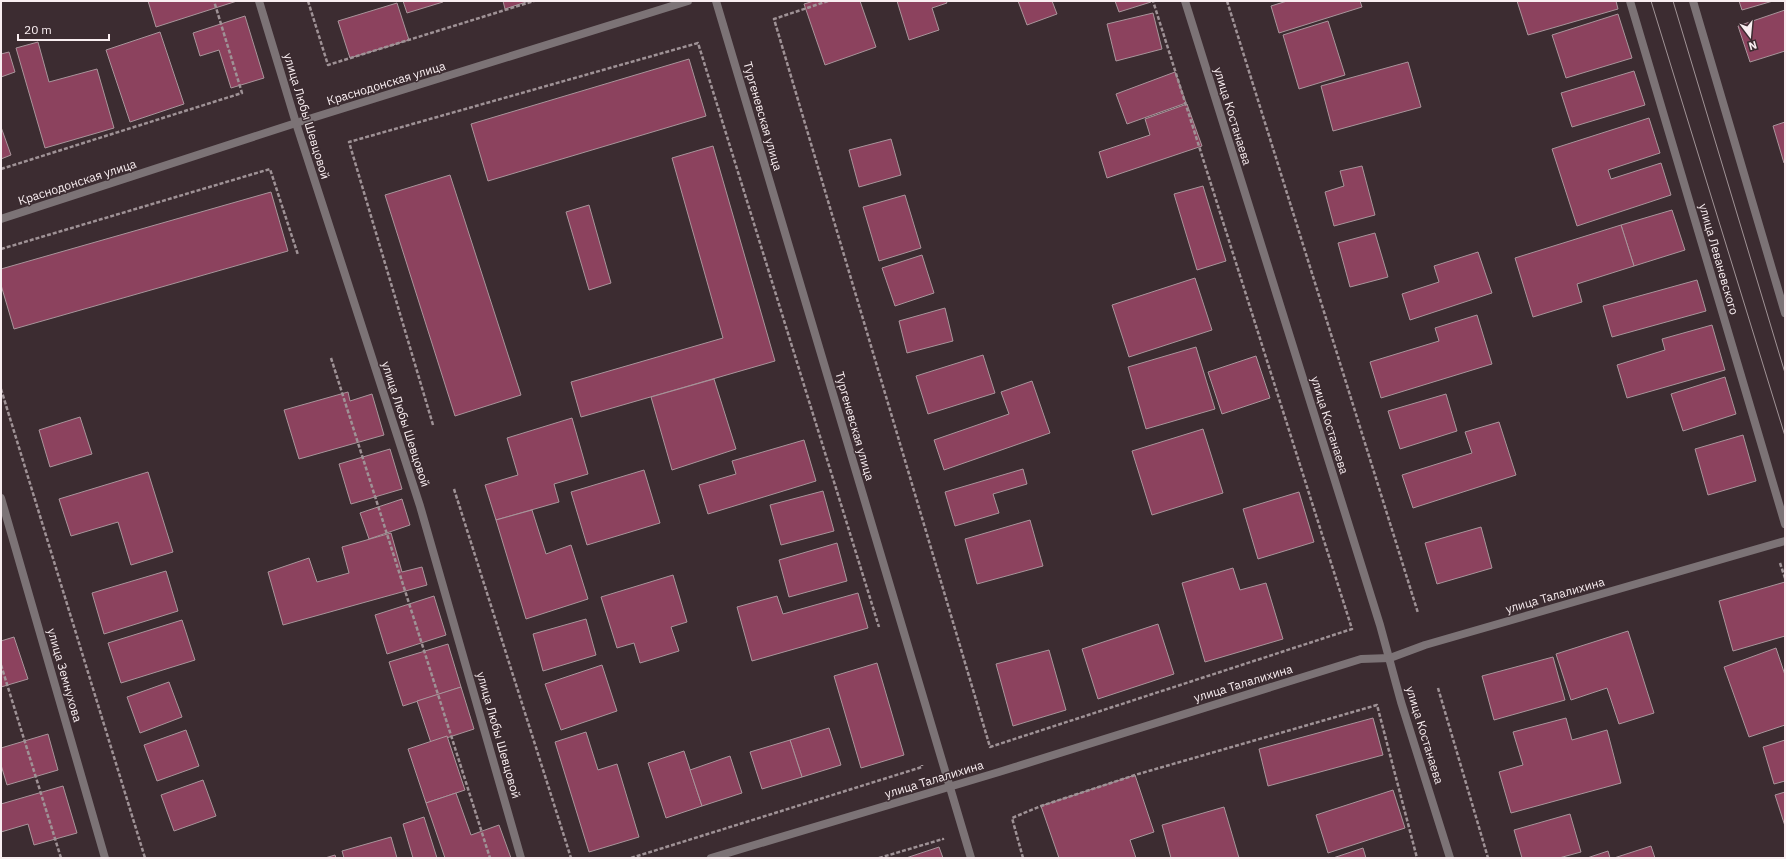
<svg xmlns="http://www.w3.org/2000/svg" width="1786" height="859" font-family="'IBM Plex Sans',sans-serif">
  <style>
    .building { fill: #8c425e; stroke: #a9959b }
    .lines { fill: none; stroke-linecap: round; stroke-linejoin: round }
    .path { stroke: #9f9296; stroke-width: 2.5; stroke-dasharray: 4 2; stroke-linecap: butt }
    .minor { stroke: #7c7376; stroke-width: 8 }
    .tram { stroke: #a09396; stroke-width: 1 }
    .labels { text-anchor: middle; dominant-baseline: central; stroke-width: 3; stroke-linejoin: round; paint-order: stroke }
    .street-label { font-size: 12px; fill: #f9eef1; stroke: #3c2c31 }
  </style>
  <rect width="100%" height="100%" fill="#3c2c31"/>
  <g class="building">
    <path d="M148 1H237L156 27Z"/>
    <path d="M403 1H443V2L407 13Z"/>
    <path d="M503 1H529L505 9Z"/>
    <path d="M814 1H860L876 47 825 65 804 4Z"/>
    <path d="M897 1H946L947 3 932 8 939 30 909 40Z"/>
    <path d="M1018 1H1052L1057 14 1027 25Z"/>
    <path d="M1115 1H1151V2L1119 12Z"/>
    <path d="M1287 1H1360L1362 7 1279 33 1271 6Z"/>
    <path d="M1517 1H1616L1618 9 1528 35Z"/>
    <path d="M1739 1H1773L1742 10Z"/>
    <path d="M397 3 409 40 350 58 338 21Z"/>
    <path d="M1785 10V51L1750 62 1738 26Z"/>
    <path d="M1153 13 1162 49 1116 61 1107 24Z"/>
    <path d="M1618 14 1632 58 1566 78 1552 35Z"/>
    <path d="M245 16 264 78 231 88 219 50 200 56 193 33Z"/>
    <path d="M1328 21 1345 75 1299 89 1283 35Z"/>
    <path d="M160 32 184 104 130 122 106 50Z"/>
    <path d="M38 42 49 82 97 69 114 128 45 148 16 48Z"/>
    <path d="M9 52 15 72 1 77V54Z"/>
    <path d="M689 59 706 116 488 181 471 124Z"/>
    <path d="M1408 62 1421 107 1333 131 1321 86Z"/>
    <path d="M1634 71 1645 105 1572 127 1561 93Z"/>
    <path d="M1175 72 1186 103 1127 124 1116 94Z"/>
    <path d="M1187 104 1202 146 1107 178 1099 152 1150 135 1145 119Z"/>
    <path d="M1649 118 1660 153 1608 170 1611 179 1661 163 1671 195 1577 226 1552 149Z"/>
    <path d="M1785 122V163H1784L1773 126Z"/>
    <path d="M1 127 11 155 1 159Z"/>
    <path d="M891 139 901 175 859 187 849 150Z"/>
    <path d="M713 146 775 361 581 417 571 382 723 338 672 158Z"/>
    <path d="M1362 166 1375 215 1334 226 1325 192 1344 186 1340 171Z"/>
    <path d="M450 175 521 395 455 416 385 195Z"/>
    <path d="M1203 186 1226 261 1197 270 1174 194Z"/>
    <path d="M271 192 288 251 14 329 1 285V269Z"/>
    <path d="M905 195 921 248 879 261 863 207Z"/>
    <path d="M589 205 611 283 589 290 566 212Z"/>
    <path d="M1672 210 1685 250 1634 266 1621 225Z"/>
    <path d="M1621 225 1634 266 1577 284 1582 302 1533 317 1515 258Z"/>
    <path d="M1375 233 1388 277 1350 287 1338 243Z"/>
    <path d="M1478 252 1492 293 1410 320 1402 294 1439 282 1434 266Z"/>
    <path d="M922 255 934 293 895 306 882 268Z"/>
    <path d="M1195 278 1212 330 1129 357 1112 305Z"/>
    <path d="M1697 280 1706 311 1612 337 1603 306Z"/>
    <path d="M945 308 953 341 907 353 899 321Z"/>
    <path d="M1477 315 1492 364 1381 398 1370 362 1439 341 1435 328Z"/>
    <path d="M1712 325 1725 370 1627 398 1617 365 1665 350 1662 339Z"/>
    <path d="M1196 347 1215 409 1146 429 1128 367Z"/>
    <path d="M983 355 995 393 928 414 916 376Z"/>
    <path d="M1256 356 1270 398 1222 414 1208 372Z"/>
    <path d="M1725 377 1736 414 1683 431 1671 394Z"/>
    <path d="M714 379 736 449 672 470 651 397Z"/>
    <path d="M1032 381 1050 433 944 470 934 440 1009 414 1001 392Z"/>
    <path d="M348 392 350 401 372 394 384 435 299 459 284 410Z"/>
    <path d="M1446 394 1457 431 1400 449 1388 411Z"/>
    <path d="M80 417 92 454 50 467 39 430Z"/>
    <path d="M572 418 588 474 554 484 559 502 496 520 485 485 518 475 507 438Z"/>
    <path d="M1499 422 1516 475 1413 508 1402 475 1472 453 1465 432Z"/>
    <path d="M1203 429 1223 493 1152 515 1132 451Z"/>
    <path d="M1743 435 1756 481 1708 495 1695 449Z"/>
    <path d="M804 440 816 481 708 514 699 485 736 474 732 461Z"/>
    <path d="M390 449 402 489 351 504 339 464Z"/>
    <path d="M1023 469 1027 484 993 494 999 513 955 526 945 492Z"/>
    <path d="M644 470 660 523 587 545 571 492Z"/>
    <path d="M148 472 173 552 131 565 118 522 71 536 59 499Z"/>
    <path d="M823 491 834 531 781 545 770 505Z"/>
    <path d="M1299 492 1314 542 1258 559 1243 509Z"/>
    <path d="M402 499 410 525 369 539 360 513Z"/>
    <path d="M532 510 546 554 571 545 588 599 526 619 496 520Z"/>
    <path d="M1030 520 1043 566 977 584 965 539Z"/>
    <path d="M1481 527 1492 568 1437 584 1425 543Z"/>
    <path d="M391 533 402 572 422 567 427 585 283 625 268 572 309 558 317 582 349 573 342 547Z"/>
    <path d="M837 543 847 581 789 597 779 560Z"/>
    <path d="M1233 568 1240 590 1266 583 1283 639 1205 662 1182 583Z"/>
    <path d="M166 571 178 611 104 634 92 593Z"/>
    <path d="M673 575 687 622 671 627 679 651 640 663 634 643 617 648 601 597Z"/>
    <path d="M1785 582V636L1733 651 1719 601Z"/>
    <path d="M858 593 868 628 752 661 737 607 777 596 783 614Z"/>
    <path d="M434 596 446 635 387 654 375 615Z"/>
    <path d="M586 619 596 655 543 671 533 634Z"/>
    <path d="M182 620 195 660 121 683 108 643Z"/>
    <path d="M1158 624 1174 674 1098 699 1082 649Z"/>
    <path d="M1628 631 1654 713 1619 724 1607 688 1571 700 1556 654Z"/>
    <path d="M14 637 28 679 1 687V641Z"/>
    <path d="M448 644 461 687 403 706 389 662Z"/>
    <path d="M1776 648 1785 675V725L1749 737 1724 667Z"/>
    <path d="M1049 650 1066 710 1013 726 996 664Z"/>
    <path d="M1553 657 1565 700 1494 720 1482 676Z"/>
    <path d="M877 663 904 755 861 768 834 676Z"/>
    <path d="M602 665 617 711 561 730 545 684Z"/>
    <path d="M169 682 182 717 140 733 127 697Z"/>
    <path d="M461 687 474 729 431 743 417 701Z"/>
    <path d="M1373 718 1383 755 1268 786 1259 749Z"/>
    <path d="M1566 718 1572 740 1607 730 1621 783 1511 813 1499 772 1523 765 1513 732Z"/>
    <path d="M829 728 841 765 802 777 790 740Z"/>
    <path d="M186 730 199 766 157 781 144 745Z"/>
    <path d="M586 732 598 770 617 764 639 837 589 852 555 742Z"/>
    <path d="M48 734 58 770 7 785 1 765V748Z"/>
    <path d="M447 736 465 790 426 803 408 749Z"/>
    <path d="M790 740 802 777 762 789 750 752Z"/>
    <path d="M1785 740V781L1774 784 1763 747Z"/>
    <path d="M684 751 702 806 666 818 648 763Z"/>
    <path d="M730 756 742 793 702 806 690 770Z"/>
    <path d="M1135 775 1154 832 1130 840 1136 858H1059L1041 806Z"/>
    <path d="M203 780 216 816 174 831 161 795Z"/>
    <path d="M63 786 77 833 34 845 28 824 1 832V804Z"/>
    <path d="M1393 790 1405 828 1328 853 1316 815Z"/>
    <path d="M1785 792V826L1775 795Z"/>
    <path d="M456 793 471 835 499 825 511 858H445L426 803Z"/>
    <path d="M1224 807 1239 858H1171L1162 825Z"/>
    <path d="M1570 814 1581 852 1559 858H1522L1514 830Z"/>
    <path d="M424 817 437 858H413L403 824Z"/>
    <path d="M391 837 397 858H344L342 851Z"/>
    <path d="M1651 846 1655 858H1614Z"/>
    <path d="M939 847 943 858H906Z"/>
    <path d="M1363 848 1366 858H1333Z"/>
    <path d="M1608 851 1610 858H1587Z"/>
    <path d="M335 855 336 858H325Z"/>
  </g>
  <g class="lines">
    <g class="path">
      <path d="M308 1 328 65 534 1"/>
      <path d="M828 1 774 19 990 747 1352 629 1153 1"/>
      <path d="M1227 1 1418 613"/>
      <path d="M1 169 242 93 214 1"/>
      <path d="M1 249 270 169 298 255"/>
      <path d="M331 358 490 858"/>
      <path d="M1 389 145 858"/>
      <path d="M433 425 349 142 698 43 879 627"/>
      <path d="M454 489 571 858"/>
      <path d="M1780 563 1785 578"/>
      <path d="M1 665 61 858"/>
      <path d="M1438 688 1488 858"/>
      <path d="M631 858 922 767V765"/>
      <path d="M879 858 943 839V840"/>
      <path d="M1023 858 1012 818 1041 806 1135 775 1377 705 1417 858"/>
    </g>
    <g class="minor">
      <path d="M259 1 296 123 420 506 521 858"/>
      <path d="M716 1 971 858"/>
      <path d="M1185 1 1380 625 1401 702 1450 858"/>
      <path d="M1630 1 1785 524"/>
      <path d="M1693 1 1785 313"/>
      <path d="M1 219 296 123 688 1"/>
      <path d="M1 498 105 858"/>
      <path d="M711 858 999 772 1361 659 1390 658 1425 645 1785 541"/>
    </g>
    <g class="tram">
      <path d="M1651 1 1785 436"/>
      <path d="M1673 1 1785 373"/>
    </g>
  </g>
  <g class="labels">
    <g class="street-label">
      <text transform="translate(386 83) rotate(-17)">Краснодонская улица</text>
      <text transform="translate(307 116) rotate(73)">улица Любы Шевцовой</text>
      <text transform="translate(763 116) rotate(74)">Тургеневская улица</text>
      <text transform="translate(1233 116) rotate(73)">улица Костанаева</text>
      <text transform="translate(77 182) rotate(-18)">Краснодонская улица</text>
      <text transform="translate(1719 259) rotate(74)">улица Леваневского</text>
      <text transform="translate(406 424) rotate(72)">улица Любы Шевцовой</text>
      <text transform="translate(1330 425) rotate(73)">улица Костанаева</text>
      <text transform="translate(855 426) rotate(74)">Тургеневская улица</text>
      <text transform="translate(1555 595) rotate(-16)">улица Талалихина</text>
      <text transform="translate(65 675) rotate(74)">улица Земнухова</text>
      <text transform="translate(1243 683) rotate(-17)">улица Талалихина</text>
      <text transform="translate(499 735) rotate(74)">улица Любы Шевцовой</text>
      <text transform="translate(1425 735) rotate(73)">улица Костанаева</text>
      <text transform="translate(934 779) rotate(-17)">улица Талалихина</text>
    </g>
  </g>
  <rect width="1786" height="859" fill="none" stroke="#f9eef1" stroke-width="4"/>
  <g transform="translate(1750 36) rotate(164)" stroke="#3c2c31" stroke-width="3" paint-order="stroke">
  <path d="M0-3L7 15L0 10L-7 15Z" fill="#f9eef1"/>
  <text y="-6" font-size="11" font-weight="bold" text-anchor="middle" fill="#f9eef1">N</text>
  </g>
  <path d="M18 34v6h91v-6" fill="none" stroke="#f9eef1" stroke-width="2"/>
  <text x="24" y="34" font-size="12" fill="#f9eef1" stroke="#3c2c31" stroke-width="3" paint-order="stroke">20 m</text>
</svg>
